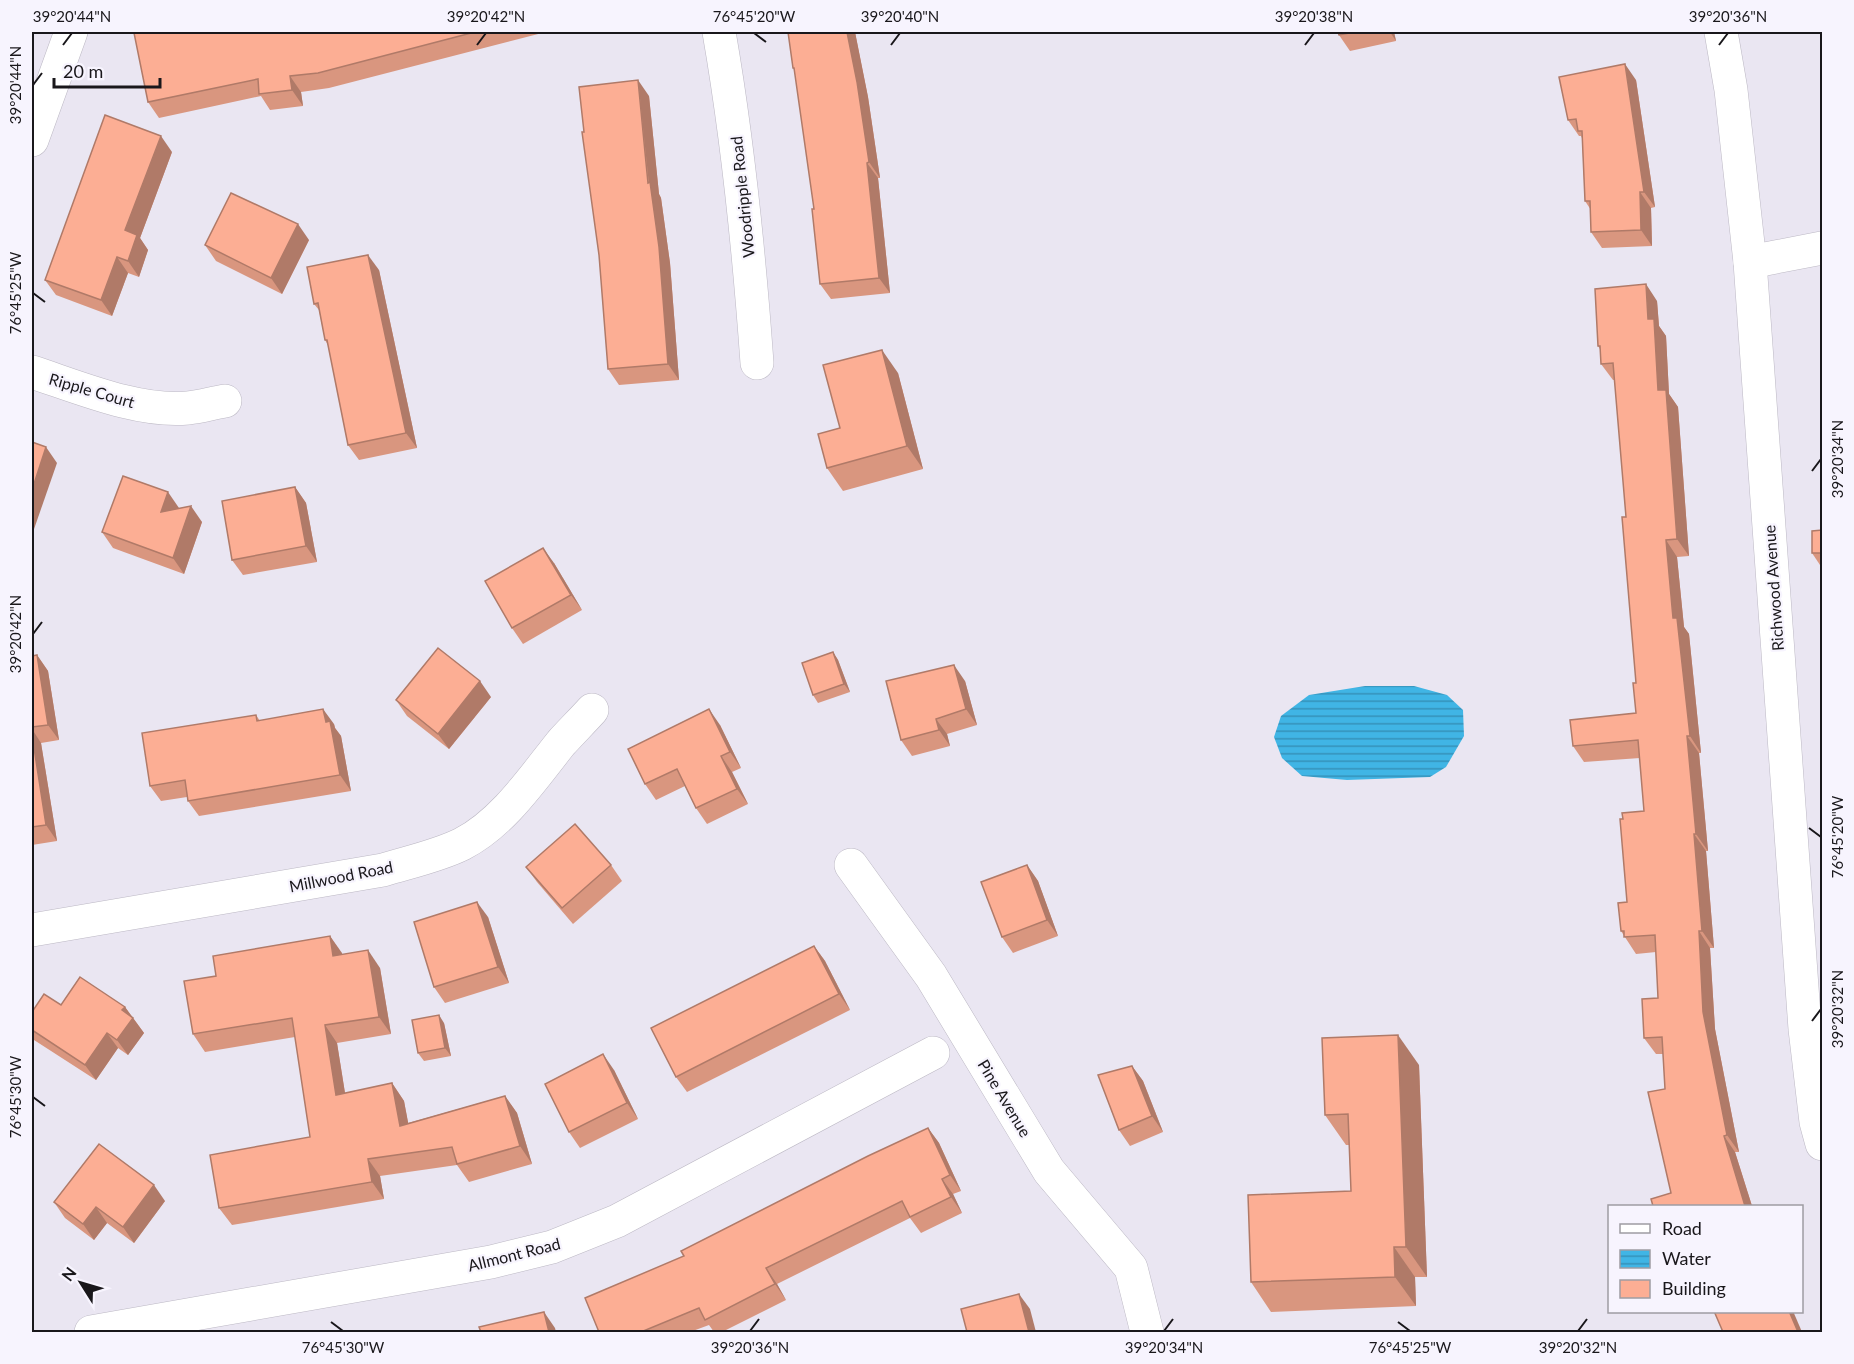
<svg xmlns="http://www.w3.org/2000/svg" width="1854" height="1364" font-family="Lato,sans-serif">
  <style>
    .water { fill: url(#water-rules) }
    .lines { fill: none; stroke-linecap: round; stroke-linejoin: round }
    .minor-casing { stroke: #bcb8c4; stroke-width: 34 }
    .minor { stroke: #fff; stroke-width: 33 }
    .wall { fill: #d9967f }
    .shaded-wall { fill: #b07a68 }
    .building { fill: #fcae94; stroke: #b07a68; stroke-width: 1.5 }
    .ticks { fill: none; stroke: #19171b; stroke-width: 2 }
    .labels { text-anchor: middle; dominant-baseline: central; stroke-width: 4.5; stroke-linejoin: round; paint-order: stroke }
    .street-label { font-size: 16px; fill: #19171b; stroke: #f7f4fe }
    .neatline { fill: none; stroke: #19171b; stroke-width: 2 }
    .ticks-label { font-size: 15px; text-anchor: middle; fill: #19171b }
  </style>
  <defs>
    <pattern id="water-rules" width="6" height="5" patternUnits="userSpaceOnUse" patternTransform="scale(1.5)"><rect width="6" height="5" fill="#40b5e5"/><path d="M0 2.5h6" fill="none" stroke="#3592b9"/></pattern>
  </defs>
  <rect width="100%" height="100%" fill="#eae6f2"/>
  <path class="water" d="M1365 686H1414L1447 695 1463 710 1464 736 1446 767 1430 777 1347 780 1302 776 1282 758 1274 737 1281 716 1309 695Z"/>
  <g class="lines">
    <defs>
      <g id="minor">
        <path d="M719 32C738 141 749 251 757 363"/>
        <path d="M1721 32 1731 90 1750 262 1805 1029 1816 1122 1822 1144"/>
        <path d="M32 140 71 32"/>
        <path d="M1750 262 1822 248"/>
        <path d="M32 372C78 387 139 413 188 408 200 407 213 403 225 401"/>
        <path d="M851 865 931 976 1049 1171 1131 1268 1147 1332"/>
        <path d="M32 930 383 870C409 862 438 856 462 844 503 823 533 778 561 743 571 732 582 721 592 710"/>
        <path d="M91 1332 491 1262 552 1247 617 1221 933 1053"/>
      </g>
    </defs>
    <use href="#minor" class="minor-casing"/>
    <use href="#minor" class="minor"/>
  </g>
  <g class="wall">
    <path d="M141 32H546L329 88 301 92 303 106 270 110 261 96 159 118 148 102Z"/>
    <path d="M788 32H855L868 97 880 178H878L890 293 831 299 820 284 814 209 795 71 793 68Z"/>
    <path d="M1338 32H1394L1396 41 1350 51 1339 35Z"/>
    <path d="M1636 80 1655 207 1651 208 1652 246 1602 248 1591 232V210L1585 201 1582 138 1581 136H1579L1568 120Z"/>
    <path d="M649 96 659 194 661 198 670 263 679 380 619 385 608 369 599 255 584 132Z"/>
    <path d="M172 152 140 238 148 250 139 277 128 273 112 316 56 295 45 280Z"/>
    <path d="M309 240 282 294 216 261 205 245Z"/>
    <path d="M379 270 417 448 359 460 348 445 328 345 325 340 319 310 314 304Z"/>
    <path d="M1657 301 1659 326 1666 336 1669 394 1678 407 1689 556 1677 557 1684 627 1689 634 1701 753H1699L1708 851H1706L1714 948H1710L1715 1029 1739 1152H1735L1752 1206H1653L1671 1193 1663 1054H1656L1644 1038 1658 998 1656 952 1636 954 1621 931 1627 902 1623 819 1644 811 1640 758 1584 762 1573 746 1636 713V683L1626 517 1615 380H1613L1601 364 1600 349 1598 346Z"/>
    <path d="M898 373 923 469 843 491 827 468 840 428Z"/>
    <path d="M295 487 306 503 317 562 243 575 232 560Z"/>
    <path d="M179 508V509L202 522 184 574 113 548 102 532Z"/>
    <path d="M1822 530V568L1812 553Z"/>
    <path d="M554 563 582 610 523 644 512 628Z"/>
    <path d="M833 652 838 660 850 692 818 703 813 695Z"/>
    <path d="M37 655 48 671 59 740 41 743 57 841 32 845V656Z"/>
    <path d="M965 681 977 725 947 734 950 746 912 756 901 740Z"/>
    <path d="M491 697 449 749 407 716 396 700Z"/>
    <path d="M256 715 260 721 334 724 335 728 341 736 351 791 199 816 188 801 187 797 161 801 150 786Z"/>
    <path d="M720 725 741 768 732 772 748 804 707 824 696 808 685 786 656 800 645 784Z"/>
    <path d="M611 865 622 881 573 924 537 882 526 867Z"/>
    <path d="M1027 865 1038 881 1058 936 1013 953 1002 937Z"/>
    <path d="M488 917 509 983 445 1003 434 987Z"/>
    <path d="M330 936 342 955 380 968 391 1034 337 1043 345 1093 392 1083 404 1101 408 1123 505 1096 517 1113 532 1164 469 1182 457 1165 380 1176 384 1199 232 1225 219 1208 310 1137 295 1037 205 1052 193 1034 216 976Z"/>
    <path d="M814 946 825 961 850 1010 687 1092 676 1077Z"/>
    <path d="M61 1005 125 1007 144 1033 128 1055 118 1048 96 1080 34 1040 32 1036V1012Z"/>
    <path d="M444 1023 451 1056 424 1061 418 1053Z"/>
    <path d="M1419 1065 1427 1277H1415L1416 1306 1271 1312 1251 1282 1351 1191 1349 1145H1346L1325 1115Z"/>
    <path d="M1132 1066 1143 1081 1163 1132 1130 1146 1119 1130Z"/>
    <path d="M614 1070 638 1119 580 1148 569 1132Z"/>
    <path d="M928 1128 939 1143 961 1191 953 1194 962 1213 921 1233 910 1218 777 1284 786 1300 722 1332H714L709 1325 690 1332H599L684 1256Z"/>
    <path d="M165 1201 134 1243 107 1223 94 1240 65 1218 54 1202Z"/>
  </g>
  <g class="shaded-wall">
    <path d="M847 32H855L868 97 880 178 869 162Z"/>
    <path d="M1390 32H1394L1396 41Z"/>
    <path d="M1625 64 1636 80 1655 207 1644 192Z"/>
    <path d="M290 76 301 92 303 106 292 90Z"/>
    <path d="M638 80 649 96 659 194 661 198 670 263 679 380 668 364Z"/>
    <path d="M161 136 172 152 140 238 148 250 139 277 128 261 125 230Z"/>
    <path d="M867 163 878 178 890 293 879 278Z"/>
    <path d="M1640 192 1651 208 1652 246 1641 230Z"/>
    <path d="M298 224 309 240 282 294 271 278Z"/>
    <path d="M368 255 379 270 417 448 406 433Z"/>
    <path d="M117 257 128 273 112 316 101 300Z"/>
    <path d="M1646 284 1657 301 1659 326 1666 336 1669 394 1678 407 1689 556 1677 539 1648 319Z"/>
    <path d="M882 350 898 373 923 469 907 446Z"/>
    <path d="M46 447 57 463 33 532 32 530V490Z"/>
    <path d="M295 487 306 503 317 562 306 546Z"/>
    <path d="M168 492 179 508 172 528 161 512Z"/>
    <path d="M191 506 202 522 184 574 173 558Z"/>
    <path d="M1666 540 1677 557 1684 627 1689 634 1701 753 1690 736 1673 618Z"/>
    <path d="M543 548 554 563 582 610 571 595Z"/>
    <path d="M833 652 838 660 850 692 844 684Z"/>
    <path d="M37 655 48 671 59 740 48 725Z"/>
    <path d="M954 665 965 681 977 725 966 709Z"/>
    <path d="M480 681 491 697 449 749 438 734Z"/>
    <path d="M323 709 334 724 335 728 341 736 351 791 340 775 326 722Z"/>
    <path d="M709 709 720 725 741 768 730 752Z"/>
    <path d="M936 719 947 734 950 746 939 730Z"/>
    <path d="M32 729 41 743 57 841 46 825 32 735Z"/>
    <path d="M1687 736 1699 753 1708 851 1696 834Z"/>
    <path d="M721 756 732 772 748 804 737 789Z"/>
    <path d="M1694 834 1706 851 1714 948 1702 931Z"/>
    <path d="M1027 865 1038 881 1058 936 1047 920Z"/>
    <path d="M477 902 488 917 509 983 498 967Z"/>
    <path d="M1699 931 1710 948 1715 1029 1739 1152 1727 1135 1703 1012Z"/>
    <path d="M330 936 342 953 345 974 333 956Z"/>
    <path d="M814 946 825 961 850 1010 839 994Z"/>
    <path d="M368 950 380 968 391 1034 379 1017Z"/>
    <path d="M125 1007 144 1033 128 1055 117 1040 122 1010Z"/>
    <path d="M439 1015 444 1023 451 1056 445 1048Z"/>
    <path d="M325 1025 337 1043 348 1112 336 1095Z"/>
    <path d="M107 1033 118 1048 96 1080 85 1065Z"/>
    <path d="M1398 1035 1419 1065 1427 1277 1406 1247Z"/>
    <path d="M603 1054 614 1070 638 1119 627 1103Z"/>
    <path d="M1132 1066 1143 1081 1163 1132 1152 1116Z"/>
    <path d="M392 1083 404 1101 412 1143 400 1126Z"/>
    <path d="M505 1096 517 1113 532 1164 520 1146Z"/>
    <path d="M928 1128 939 1143 961 1191 950 1175Z"/>
    <path d="M1724 1136 1735 1152 1752 1206H1745Z"/>
    <path d="M368 1159 380 1176 384 1199 372 1182Z"/>
    <path d="M942 1179 953 1194 962 1213 951 1197Z"/>
    <path d="M154 1185 165 1201 134 1243 123 1227Z"/>
    <path d="M96 1207 107 1223 94 1240 83 1224Z"/>
    <path d="M1394 1247 1415 1277 1416 1306 1395 1277Z"/>
    <path d="M766 1268 777 1284 786 1300 775 1284Z"/>
    <path d="M1019 1294 1030 1309 1036 1332H1029Z"/>
    <path d="M1789 1311H1793L1802 1332H1798Z"/>
    <path d="M544 1312 555 1328 556 1332H549Z"/>
  </g>
  <g class="building">
    <path d="M141 32H475L318 73 290 76 292 90 259 94 258 79 148 102 134 33Z"/>
    <path d="M788 32H847L857 82 869 162 867 163 879 278 820 284 812 209H814L794 68H793Z"/>
    <path d="M1338 32H1355L1339 35Z"/>
    <path d="M1625 64 1644 192H1640L1641 230 1591 232 1590 201H1585L1582 131H1578L1576 119 1568 120 1559 77Z"/>
    <path d="M638 80 648 183 650 182 659 247 668 364 608 369 599 255 582 132H584L579 87Z"/>
    <path d="M105 115 161 136 125 230 137 235 128 261 117 257 101 300 45 280Z"/>
    <path d="M231 193 298 224 271 278 205 245Z"/>
    <path d="M368 255 406 433 348 445 327 340H325L318 303 314 304 307 267Z"/>
    <path d="M1646 284 1648 319H1654L1658 390H1666L1677 539 1666 540 1673 618H1677L1690 736H1687L1696 834H1694L1702 931H1699L1703 1012 1727 1135 1724 1136 1745 1206H1653L1651 1199 1671 1193 1648 1092 1665 1089 1662 1037 1644 1038 1642 999 1658 998 1655 935 1624 937V931H1621L1618 903 1627 902 1620 819H1623L1622 813 1644 811 1638 740 1573 746 1570 720 1636 713 1633 683H1636L1622 517H1626L1613 363 1601 364 1600 346H1598L1595 289Z"/>
    <path d="M882 350 907 446 827 468 818 434 840 428 823 365Z"/>
    <path d="M32 442 46 447 32 490Z"/>
    <path d="M123 476 168 492 161 512 191 506 173 558 102 532Z"/>
    <path d="M295 487 306 546 232 560 222 501Z"/>
    <path d="M1822 530V553H1812V531Z"/>
    <path d="M543 548 571 595 512 628 485 581Z"/>
    <path d="M438 648 480 681 438 734 396 700Z"/>
    <path d="M833 652 844 684 813 695 802 663Z"/>
    <path d="M37 655 48 725 32 727V656Z"/>
    <path d="M954 665 966 709 936 719 939 730 901 740 886 681Z"/>
    <path d="M323 709 326 722 330 721 340 775 188 801 185 780 150 786 142 733 256 715 257 721Z"/>
    <path d="M709 709 730 752 721 756 737 789 696 808 677 769 645 784 628 749Z"/>
    <path d="M32 735 46 825 32 827Z"/>
    <path d="M575 824 611 865 562 908 526 867Z"/>
    <path d="M1027 865 1047 920 1002 937 981 882Z"/>
    <path d="M477 902 498 967 434 987 414 922Z"/>
    <path d="M330 936 333 956 368 950 379 1017 325 1025 336 1095 392 1083 400 1126 505 1096 520 1146 457 1164 452 1147 368 1159 372 1182 219 1208 210 1155 310 1137 292 1018 193 1034 184 981 216 976 213 956Z"/>
    <path d="M814 946 839 994 676 1077 651 1028Z"/>
    <path d="M80 977 125 1007 122 1010 133 1018 117 1040 107 1033 85 1065 32 1030V1012L44 994 61 1005Z"/>
    <path d="M439 1015 445 1048 418 1053 412 1020Z"/>
    <path d="M1398 1035 1406 1247H1394L1395 1277 1251 1282 1248 1195 1351 1191 1348 1114 1325 1115 1322 1038Z"/>
    <path d="M603 1054 627 1103 569 1132 545 1084Z"/>
    <path d="M1132 1066 1152 1116 1119 1130 1098 1075Z"/>
    <path d="M928 1128 950 1175 942 1179 951 1197 910 1217 902 1201 766 1268 775 1284 705 1320 699 1308 641 1332H599L585 1298 684 1256 681 1251 868 1156Z"/>
    <path d="M99 1144 154 1185 123 1227 96 1207 83 1224 54 1202Z"/>
    <path d="M1019 1294 1029 1332H967L961 1309Z"/>
    <path d="M1714 1311H1789L1798 1332H1723Z"/>
    <path d="M544 1312 549 1332H481L479 1327Z"/>
  </g>
  <path class="ticks" d="M754 33 766 42M63 45 72 33M477 45 486 33M891 45 900 33M1305 45 1314 33M1719 45 1728 33M33 85 42 73M33 293 45 302M1812 471 1821 459M33 634 42 622M1809 828 1821 837M1812 1021 1821 1009M33 1097 45 1106M331 1322 343 1331M1398 1322 1410 1331M750 1331 759 1319M1164 1331 1173 1319M1578 1331 1587 1319"/>
  <g class="labels">
    <g class="street-label">
      <text transform="translate(742 197) rotate(-96)">Woodripple Road</text>
      <text transform="translate(92 390) rotate(16)">Ripple Court</text>
      <text transform="translate(1773 588) rotate(-94)">Richwood Avenue</text>
      <text transform="translate(341 876) rotate(-11)">Millwood Road</text>
      <text transform="translate(1005 1098) rotate(59)">Pine Avenue</text>
      <text transform="translate(514 1254) rotate(-14)">Allmont Road</text>
    </g>
  </g>
  <rect width="1854" height="1364" fill="none" stroke="#f7f4fe" stroke-width="66"/>
  <rect x="1608" y="1205" width="195" height="108" fill="#f7f4fe" stroke="#9e9ca3" stroke-width="1.5"/>
  <rect x="1620" y="1224" width="30" height="9" fill="#ffffff" stroke="#9e9ca3" stroke-width="1.5"/>
  <text x="1662" y="1235" font-size="18" fill="#19171b">Road</text>
  <rect x="1620" y="1250" width="30" height="18" fill="url(#water-rules)" stroke="#9e9ca3" stroke-width="1.5"/>
  <text x="1662" y="1265" font-size="18" fill="#19171b">Water</text>
  <rect x="1620" y="1280" width="30" height="18" fill="#fcae94" stroke="#9e9ca3" stroke-width="1.5"/>
  <text x="1662" y="1295" font-size="18" fill="#19171b">Building</text>
  <g transform="translate(81 1283) rotate(307)" stroke="#f7f4fe" stroke-width="4.5" paint-order="stroke">
  <path d="M0-4.5L10 22L0 15L-10 22Z" fill="#19171b"/>
  <text y="-9" font-size="16" font-weight="bold" text-anchor="middle" fill="#19171b">N</text>
  </g>
  <path d="M54 78v9h106v-9" fill="none" stroke="#19171b" stroke-width="3"/>
  <text x="63" y="78" font-size="18" fill="#19171b" stroke="#f7f4fe" stroke-width="4.5" paint-order="stroke">20 m</text>
  <rect x="33" y="33" width="1788" height="1298" class="neatline"/>
  <g class="ticks-label">
    <text x="72" y="22">39°20'44"N</text>
    <text x="486" y="22">39°20'42"N</text>
    <text x="754" y="22">76°45'20"W</text>
    <text x="900" y="22">39°20'40"N</text>
    <text x="1314" y="22">39°20'38"N</text>
    <text x="1728" y="22">39°20'36"N</text>
    <text transform="translate(16 85) rotate(-90)" y="5">39°20'44"N</text>
    <text transform="translate(16 293) rotate(-90)" y="5">76°45'25"W</text>
    <text transform="translate(1838 459) rotate(-90)" y="5">39°20'34"N</text>
    <text transform="translate(16 634) rotate(-90)" y="5">39°20'42"N</text>
    <text transform="translate(1838 837) rotate(-90)" y="5">76°45'20"W</text>
    <text transform="translate(1838 1009) rotate(-90)" y="5">39°20'32"N</text>
    <text transform="translate(16 1097) rotate(-90)" y="5">76°45'30"W</text>
    <text x="343" y="1353">76°45'30"W</text>
    <text x="750" y="1353">39°20'36"N</text>
    <text x="1164" y="1353">39°20'34"N</text>
    <text x="1410" y="1353">76°45'25"W</text>
    <text x="1578" y="1353">39°20'32"N</text>
  </g>
</svg>
